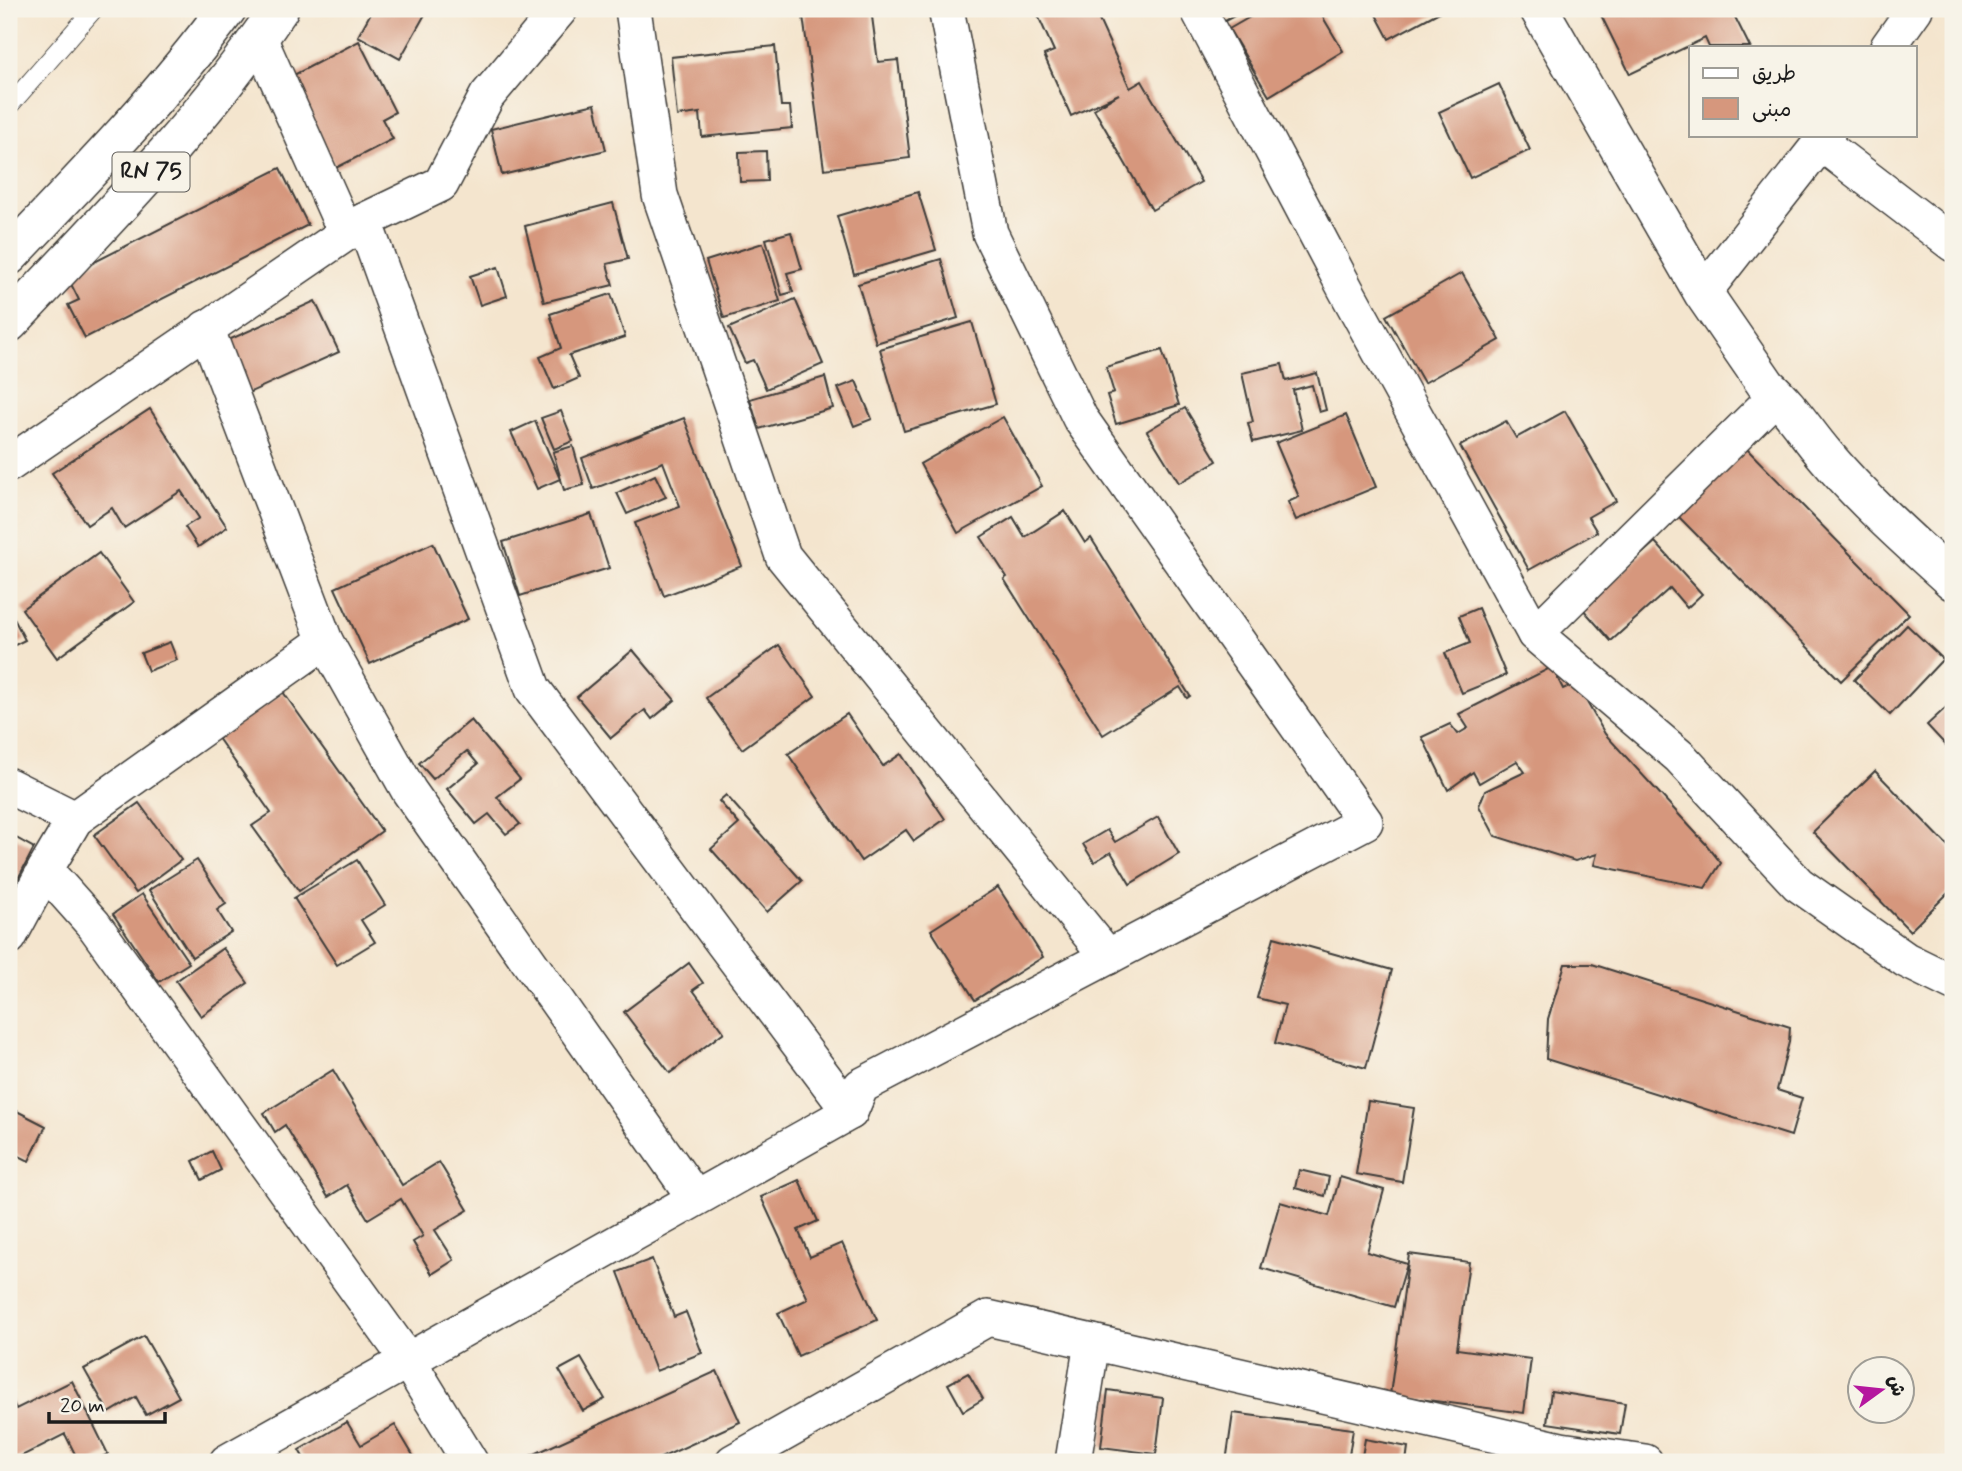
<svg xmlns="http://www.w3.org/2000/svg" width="1962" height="1471" font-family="Mynerve,'Playpen Sans Arabic',sans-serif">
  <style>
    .building { fill: #d6977d }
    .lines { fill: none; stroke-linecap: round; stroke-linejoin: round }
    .service-casing { stroke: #3c3a37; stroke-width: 20 }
    .minor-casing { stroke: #3c3a37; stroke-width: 38 }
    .secondary-casing { stroke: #3c3a37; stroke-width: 41 }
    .primary-casing { stroke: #3c3a37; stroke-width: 41 }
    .service { stroke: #fff; stroke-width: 18 }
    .minor { stroke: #fff; stroke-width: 35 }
    .secondary { stroke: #fff; stroke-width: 38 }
    .primary { stroke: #fff; stroke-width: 38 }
    .labels { text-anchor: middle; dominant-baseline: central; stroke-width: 6; stroke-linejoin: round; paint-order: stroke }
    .shield { fill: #f7f3e8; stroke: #5e5c59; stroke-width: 2 }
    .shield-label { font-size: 23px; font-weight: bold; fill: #1c1c1c }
  </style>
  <rect width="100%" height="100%" fill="#f7f3e8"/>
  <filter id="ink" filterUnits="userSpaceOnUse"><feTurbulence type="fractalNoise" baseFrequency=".0143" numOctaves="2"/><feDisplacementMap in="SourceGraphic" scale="14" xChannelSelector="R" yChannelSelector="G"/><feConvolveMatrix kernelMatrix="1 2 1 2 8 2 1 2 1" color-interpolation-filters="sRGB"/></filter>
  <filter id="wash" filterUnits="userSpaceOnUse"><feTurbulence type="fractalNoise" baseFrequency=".00686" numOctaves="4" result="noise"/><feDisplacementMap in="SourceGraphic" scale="28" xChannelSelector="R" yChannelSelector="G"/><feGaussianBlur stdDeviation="1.57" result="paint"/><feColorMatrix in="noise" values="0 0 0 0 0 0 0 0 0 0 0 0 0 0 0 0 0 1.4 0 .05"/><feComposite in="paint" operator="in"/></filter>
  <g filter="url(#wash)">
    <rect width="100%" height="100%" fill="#f4e5ce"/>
    <g id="blocks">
      <g class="building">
        <path d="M373 9H428L400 59 358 36Z"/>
        <path d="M802 9H871L878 62 898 60 910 158 824 169Z"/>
        <path d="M1035 9H1094L1130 88 1142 81 1201 182 1152 210 1094 109 1119 94 1071 116 1044 55 1054 51Z"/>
        <path d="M1204 9H1247L1214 27Z"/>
        <path d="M1264 9H1318L1343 51 1269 96 1229 29Z"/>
        <path d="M1373 9H1445L1389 39Z"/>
        <path d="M1598 9H1731L1750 47H1709L1705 38 1630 74Z"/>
        <path d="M359 41 395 112 382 119 393 139 336 168 290 77Z"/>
        <path d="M775 46 781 106H790L792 128 702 137 700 113 677 116 671 57Z"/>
        <path d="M1499 84 1530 150 1470 178 1439 112Z"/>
        <path d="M595 104 606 150 502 175 491 129Z"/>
        <path d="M766 151 767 181 740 182 739 152Z"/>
        <path d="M280 168 308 225 85 338 68 305 79 300 67 276Z"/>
        <path d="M918 192 936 250 854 274 837 216Z"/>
        <path d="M613 203 628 259 607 264 613 285 544 302 525 226Z"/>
        <path d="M791 232 802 269 787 273 793 292 782 295 766 239Z"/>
        <path d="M763 243 780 301 724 318 706 261Z"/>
        <path d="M941 259 958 318 876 343 858 284Z"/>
        <path d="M498 267 507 296 480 305 470 276Z"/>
        <path d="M1462 273 1500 340 1424 383 1386 316Z"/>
        <path d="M611 294 625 337 569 355 579 378 554 389 540 357 561 348 550 314Z"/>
        <path d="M795 299 823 364 766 389 753 360 745 363 729 328Z"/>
        <path d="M315 301 339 352 246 394 222 343Z"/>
        <path d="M972 322 996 404 904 431 880 349Z"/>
        <path d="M1162 350 1179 405 1116 424 1107 395 1114 393 1106 367Z"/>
        <path d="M1282 364 1286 381 1317 373 1326 410 1319 412 1312 385 1293 390 1302 430 1253 442 1248 423 1253 422 1242 373Z"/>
        <path d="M825 377 833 408 759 429 750 399Z"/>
        <path d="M856 381 872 419 854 426 838 388Z"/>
        <path d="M1185 408 1217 461 1179 483 1147 431Z"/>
        <path d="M150 409 227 527 198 547 185 527 199 518 181 491 124 528 112 508 87 525 52 473Z"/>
        <path d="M561 411 573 441 554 449 541 418Z"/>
        <path d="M1565 411 1616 501 1588 517 1597 532 1529 570 1460 446 1506 421 1516 438Z"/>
        <path d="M1346 415 1376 487 1296 520 1288 502 1299 497 1276 443Z"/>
        <path d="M1003 417 1042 486 958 533 920 464Z"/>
        <path d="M684 418 742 566 664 596 635 523 680 506 663 462 593 489 582 458Z"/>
        <path d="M535 421 560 479 537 489 511 432Z"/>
        <path d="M1740 442 1909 614 1841 681 1672 510Z"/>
        <path d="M573 446 584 485 564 490 553 452Z"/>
        <path d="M655 475 666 497 627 514 617 493Z"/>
        <path d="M1065 511 1085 543 1091 538 1190 696 1187 698 1180 687 1103 735 1004 579 1007 577 981 537 1013 517 1025 537Z"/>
        <path d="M591 514 609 568 520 596 503 542Z"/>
        <path d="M1655 542 1702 594 1687 608 1670 588 1611 641 1582 608Z"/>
        <path d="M433 543 468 619 370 664 335 588Z"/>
        <path d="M99 553 134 602 57 658 22 609Z"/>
        <path d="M1478 608 1506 675 1462 693 1445 653 1470 643 1459 616Z"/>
        <path d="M9 609 25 640 9 648Z"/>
        <path d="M1907 625 1943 659 1890 715 1854 680Z"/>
        <path d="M170 642 177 660 148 671 141 653Z"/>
        <path d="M779 645 815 696 742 749 706 698Z"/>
        <path d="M633 650 675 700 652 719 645 710 611 738 577 697Z"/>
        <path d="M1552 667 1563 689 1576 683 1605 734 1705 843 1721 863 1705 888 1594 865 1597 854 1575 861 1495 836 1479 806 1485 791 1525 772 1517 761 1479 783 1473 772 1448 790 1422 737 1450 724 1458 734 1468 728 1459 714Z"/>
        <path d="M283 692 382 831 299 891 252 826 271 813 218 738Z"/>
        <path d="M1953 701V753L1927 725Z"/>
        <path d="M847 714 883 766 901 754 945 819 914 841 906 830 861 861 788 754Z"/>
        <path d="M471 720 520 779 497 797 520 824 506 834 489 814 476 824 447 789 478 764 467 751 433 779 419 763Z"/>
        <path d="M1875 771 1953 851V888L1910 931 1813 832Z"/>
        <path d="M726 795 802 881 767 912 711 849 739 824 719 801Z"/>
        <path d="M139 803 181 860 136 893 94 835Z"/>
        <path d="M1158 817 1179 854 1130 884 1111 852 1094 862 1083 844 1107 830 1115 842Z"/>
        <path d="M9 834 34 848 9 896Z"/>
        <path d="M197 860 226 904 217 910 231 932 192 957 149 890Z"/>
        <path d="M357 860 385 905 361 920 375 942 337 965 294 898Z"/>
        <path d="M998 887 1043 957 975 1000 931 930Z"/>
        <path d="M142 894 189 963 159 982 113 914Z"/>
        <path d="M1274 937 1392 970 1366 1068 1275 1043 1285 1005 1257 998Z"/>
        <path d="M223 948 248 983 201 1016 176 981Z"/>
        <path d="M689 963 703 983 693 990 724 1032 670 1073 624 1012Z"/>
        <path d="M1565 964H1592L1790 1027 1789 1042 1777 1090 1802 1098 1791 1136 1546 1059 1548 1019Z"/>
        <path d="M333 1070 402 1185 439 1162 468 1210 435 1230 454 1260 432 1274 413 1242 423 1236 401 1199 368 1219 347 1185 328 1197 285 1125 275 1132 264 1113Z"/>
        <path d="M1368 1101 1414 1108 1402 1182 1356 1174Z"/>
        <path d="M9 1107 46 1126 29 1161 9 1151Z"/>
        <path d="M212 1151 221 1170 202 1180 193 1161Z"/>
        <path d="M1299 1170 1329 1177 1325 1196 1295 1188Z"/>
        <path d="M1340 1177 1384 1190 1367 1252 1407 1264 1394 1307 1261 1268 1280 1202 1329 1216Z"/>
        <path d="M799 1180 818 1221 798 1230 810 1257 842 1243 877 1320 798 1356 778 1313 808 1299 761 1197Z"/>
        <path d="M1409 1254 1469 1262 1457 1349 1531 1359 1524 1413 1390 1395Z"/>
        <path d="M652 1259 674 1317 686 1312 702 1353 656 1371 618 1272Z"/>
        <path d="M144 1336 179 1397 146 1415 136 1397 109 1413 84 1369Z"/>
        <path d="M581 1358 605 1399 583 1411 559 1370Z"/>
        <path d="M717 1371 740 1422 652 1462H517Z"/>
        <path d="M968 1373 983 1399 963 1411 948 1384Z"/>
        <path d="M72 1381 108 1454 92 1462H79L65 1434 14 1460 9 1449V1394L16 1409Z"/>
        <path d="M1108 1390 1163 1398 1156 1454 1101 1447Z"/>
        <path d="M1551 1391 1625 1403 1620 1434 1547 1423Z"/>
        <path d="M1233 1413 1353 1429 1348 1462H1226Z"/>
        <path d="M347 1422 361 1445 395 1425 417 1462H306L299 1450Z"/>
        <path d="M1365 1439 1408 1447 1406 1462H1361Z"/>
      </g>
    </g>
  </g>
  <g filter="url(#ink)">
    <use href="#blocks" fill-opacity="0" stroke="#3c3a37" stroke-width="2"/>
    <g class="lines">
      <defs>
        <path id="service" d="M9 106 94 9"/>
        <g id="minor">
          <path d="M560 9 487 96 441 184 364 221 533 689 850 1112"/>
          <path d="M633 9 660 195 783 556 1108 957"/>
          <path d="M1198 9 1346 290 1535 634 1680 757 1798 884 1906 960 1953 983"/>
          <path d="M259 38 346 233"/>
          <path d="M1888 47 1915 9"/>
          <path d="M1821 143 1953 244"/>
          <path d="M1703 293 1827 135"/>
          <path d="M206 328 325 641 409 791 695 1198"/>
          <path d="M9 464 364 221"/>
          <path d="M1535 634 1777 395"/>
          <path d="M9 786 75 819"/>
          <path d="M45 870 94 925 407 1359 470 1462"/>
          <path d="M9 937 45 870 75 819 325 641"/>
          <path d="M227 1462 850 1112 861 1086 1365 822 1080 418 990 233 946 9"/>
          <path d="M733 1462 988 1318 1561 1450 1645 1462"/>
          <path d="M1073 1462 1092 1342"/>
        </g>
        <path id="secondary" d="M1539 9 1703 293 1767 386C1790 406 1806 433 1826 456 1864 501 1909 541 1953 581"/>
        <g id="primary">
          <path d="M9 256C86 175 160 99 227 9"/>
          <path d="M9 323C104 222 201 124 279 9"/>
        </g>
      </defs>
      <use href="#service" class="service-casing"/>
      <use href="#minor" class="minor-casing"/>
      <use href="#secondary" class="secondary-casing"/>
      <use href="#primary" class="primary-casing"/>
      <use href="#service" class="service"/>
      <use href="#minor" class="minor"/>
      <use href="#secondary" class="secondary"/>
      <use href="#primary" class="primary"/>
    </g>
  </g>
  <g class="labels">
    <rect class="shield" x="112.5" y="152.5" width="77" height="39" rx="5"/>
    <g class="shield-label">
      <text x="151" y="172">RN 75</text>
    </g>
  </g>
  <rect width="1962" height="1471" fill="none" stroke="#f7f3e8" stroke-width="35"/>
  <rect x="1689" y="46" width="228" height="91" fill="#f7f3e8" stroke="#9f9d96" stroke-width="2"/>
  <rect x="1703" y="68" width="35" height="10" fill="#ffffff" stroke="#9f9d96" stroke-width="2"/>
  <text x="1752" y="80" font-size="21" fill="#1c1c1c">طريق</text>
  <rect x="1703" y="98" width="35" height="21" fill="#d6977d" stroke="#9f9d96" stroke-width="2"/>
  <text x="1752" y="116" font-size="21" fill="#1c1c1c">مبنى</text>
  <g transform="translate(1881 1390) rotate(75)"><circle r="33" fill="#f7f3e8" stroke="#9f9d96" stroke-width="2"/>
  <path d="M0-5L12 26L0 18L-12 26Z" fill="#b5179e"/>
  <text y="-10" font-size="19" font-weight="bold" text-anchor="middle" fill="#1c1c1c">ش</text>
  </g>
  <path d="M49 1412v10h116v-10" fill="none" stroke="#1c1c1c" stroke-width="3.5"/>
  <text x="60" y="1412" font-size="21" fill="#1c1c1c" stroke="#f7f3e8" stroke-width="5" paint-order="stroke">20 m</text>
</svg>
